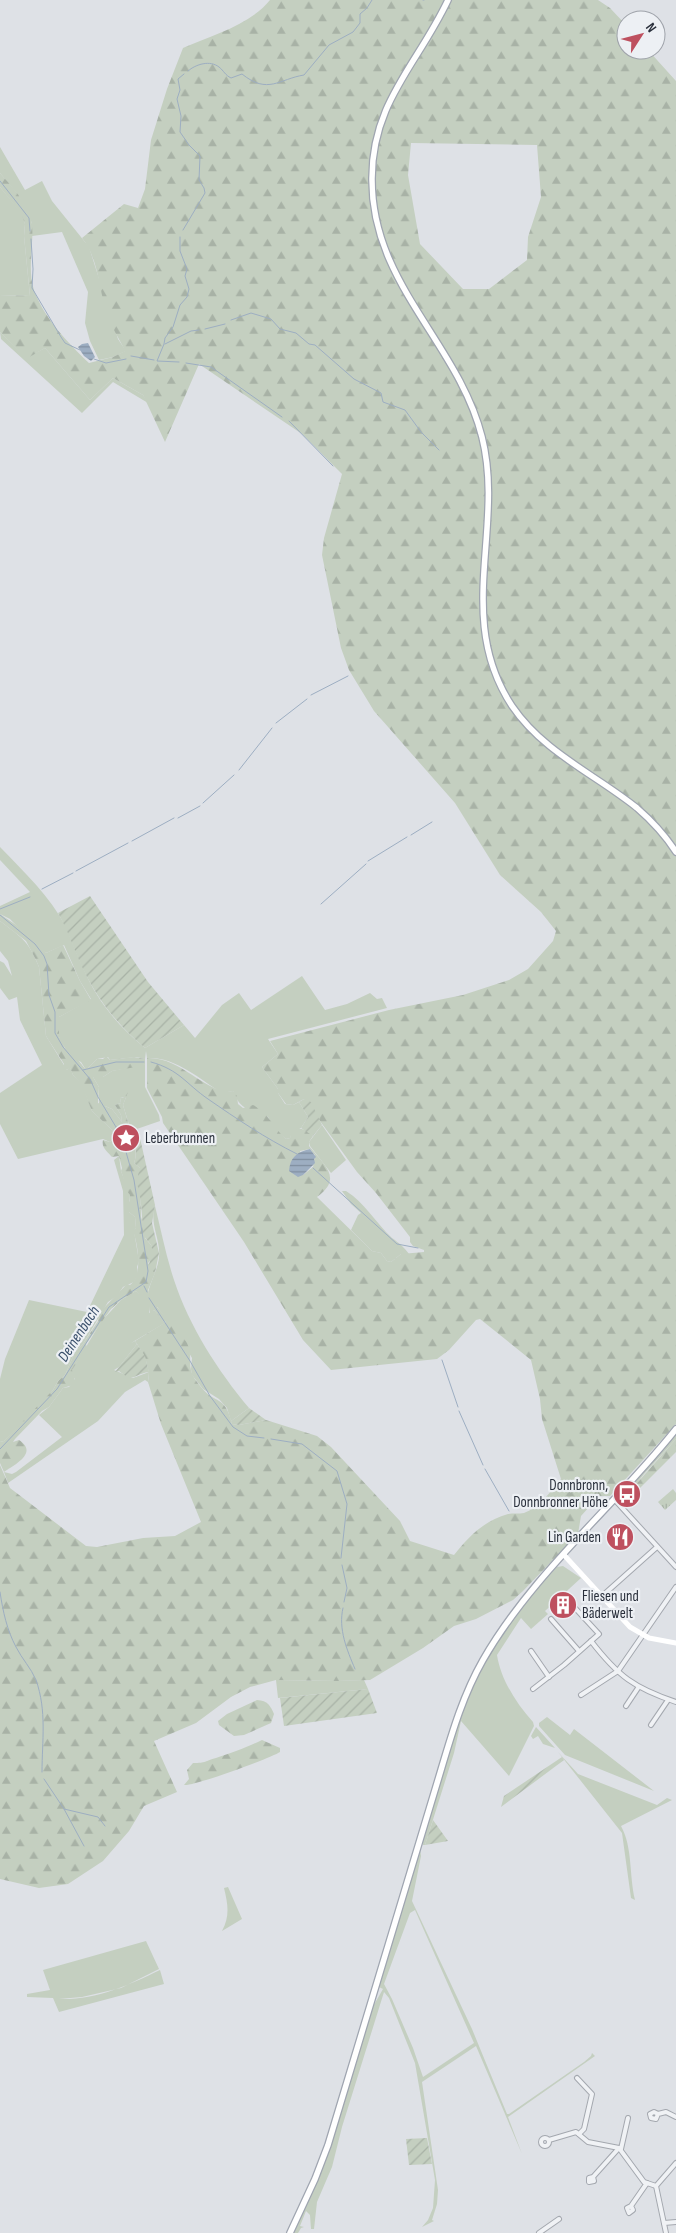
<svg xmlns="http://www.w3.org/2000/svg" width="676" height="2233" font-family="'Sofia Sans Condensed',sans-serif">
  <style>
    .grass { fill: #c4cfc0; fill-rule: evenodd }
    .forest { fill: url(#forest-firs); fill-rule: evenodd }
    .park { fill: url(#park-tufts) }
    .garden { fill: url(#garden-furrows) }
    .water { fill: url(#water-rules) }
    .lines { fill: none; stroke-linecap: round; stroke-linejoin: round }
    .stream { stroke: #9daec2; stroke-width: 1 }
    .street-casing { stroke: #a4a8af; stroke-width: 6 }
    .primary-casing { stroke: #9fa5b0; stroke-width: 8 }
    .street { stroke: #f0f2f5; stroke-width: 4 }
    .secondary { stroke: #fff; stroke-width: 5 }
    .primary { stroke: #fff; stroke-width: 5.5 }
    .labels { text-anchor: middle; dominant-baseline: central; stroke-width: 4.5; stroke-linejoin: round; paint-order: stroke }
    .poi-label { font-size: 15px; fill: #292f3b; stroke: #edf0f4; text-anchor: start }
    .water-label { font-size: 16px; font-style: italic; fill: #384e6a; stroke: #edf0f4 }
  </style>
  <defs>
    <pattern id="forest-firs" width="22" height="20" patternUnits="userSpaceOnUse" patternTransform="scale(1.25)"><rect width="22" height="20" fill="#c4cfc0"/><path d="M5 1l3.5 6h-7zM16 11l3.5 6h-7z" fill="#a8b2a6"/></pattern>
    <pattern id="park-tufts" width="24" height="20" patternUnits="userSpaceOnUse" patternTransform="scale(1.25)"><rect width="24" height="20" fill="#c4cfc0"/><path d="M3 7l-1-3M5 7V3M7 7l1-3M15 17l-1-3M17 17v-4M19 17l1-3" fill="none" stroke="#a8b2a6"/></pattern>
    <pattern id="garden-furrows" width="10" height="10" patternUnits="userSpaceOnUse" patternTransform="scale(1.25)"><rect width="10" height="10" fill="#c4cfc0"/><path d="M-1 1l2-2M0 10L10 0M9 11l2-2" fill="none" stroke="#a8b2a6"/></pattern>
    <pattern id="water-rules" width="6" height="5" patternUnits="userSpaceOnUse" patternTransform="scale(1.25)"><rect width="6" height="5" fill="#9daec2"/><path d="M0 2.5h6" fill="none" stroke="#808e9f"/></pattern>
  </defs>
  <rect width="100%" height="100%" fill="#dee1e6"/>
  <g class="grass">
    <path d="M0 147 25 190 42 181 52 201 89 247 118 339 126 351 113 357 99 360 90 341 85 323 88 292 62 232 32 236V223L19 196 0 173Z"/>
    <path d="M0 187 23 215 25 224 24 236 30 296 0 295Z"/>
    <path d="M0 332 26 358 45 348 90 400 113 378 143 395 148 403 113 382 82 413 1 339Z"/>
    <path d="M0 847C24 872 50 896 66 927 72 941 77 956 84 970 98 1002 118 1026 145 1048L184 1025 195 1038 222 1005 239 993 251 1010 302 976 325 1010 347 1004 370 993 377 999 382 998 387 1008 268 1039 278 1054 262 1067 278 1089V1093L285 1104 293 1105 299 1102 308 1117 301 1128 292 1133 290 1138 286 1139 275 1130 268 1117C249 1109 241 1111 233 1091L222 1093C200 1079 174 1056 147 1058L146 1051 145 1059 136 1057 110 1060 108 1057 97 1059 86 1070 81 1062 69 1056 59 1037V1017L91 999 80 981 64 945 46 953 38 948 10 919 0 914V906L30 892 0 860Z"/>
    <path d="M0 921C22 938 28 940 39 967L46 1036 67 1070 70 1067 73 1075 82 1084 92 1111 111 1129 116 1136 110 1142 103 1139 18 1159 0 1124V1093L42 1065 20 1020 17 997 9 1000 0 988V961L4 963 12 976 8 961 0 951Z"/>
    <path d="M145 1064V1087L159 1115 160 1121 131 1131 123 1105 126 1097 120 1098 121 1103 115 1105 121 1115 122 1122 112 1109 105 1106 102 1101 101 1104H99V1087L93 1077H103L112 1071Z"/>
    <path d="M322 1125 346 1160 331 1173 310 1146 309 1142Z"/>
    <path d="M119 1156 121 1171 130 1195 129 1212 135 1217 136 1228 134 1231 139 1261 137 1267 138 1274 134 1282 123 1287 117 1296 108 1302 83 1344 75 1352 65 1375 58 1381 53 1390 41 1405 4 1441 0 1442V1379L5 1359 29 1300 87 1312 124 1235 123 1191 114 1160Z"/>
    <path d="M342 1191H346C365 1203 376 1223 392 1238 399 1243 404 1247 409 1254H401L391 1262 387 1261 381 1253 372 1251 351 1230 358 1215 361 1213 351 1204Z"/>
    <path d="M155 1206C161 1230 166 1256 174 1280 189 1326 218 1371 249 1408L231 1421 227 1408 219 1399 203 1389 192 1375 191 1369 192 1358 178 1334 148 1295C148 1286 158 1270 159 1257 161 1239 149 1224 155 1206Z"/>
    <path d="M136 1291C143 1297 153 1302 149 1313L154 1310 165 1323 131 1343 135 1341 137 1344 119 1367 114 1370 133 1378 149 1372 148 1382 145 1380 125 1392 98 1421 8 1483 4 1472 12 1474 16 1472 62 1437 39 1415 49 1407 63 1388 69 1387 75 1379 72 1375V1370L101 1322 121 1300Z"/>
    <path d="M676 1433V1439L644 1474 620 1505 615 1499Z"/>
    <path d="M563 1566 581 1578 545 1611 548 1614 531 1629 521 1618 497 1655C501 1680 516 1703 533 1722L534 1726 509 1776 461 1721 454 1753 425 1845H423V1836C439 1781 452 1721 480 1670 501 1632 527 1599 557 1567Z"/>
    <path d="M276 1680 337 1681 364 1680 368 1689 278 1698Z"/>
    <path d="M547 1717 570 1735 574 1729 654 1791 565 1755 539 1726V1723Z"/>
    <path d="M536 1727 555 1748 543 1744 538 1736 533 1739 531 1736Z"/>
    <path d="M558 1752 578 1774 657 1805 667 1798 672 1800 621 1826C633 1848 629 1875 635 1900L631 1898 622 1833Z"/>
    <path d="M420 1849 421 1856 412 1901 472 2029 507 2114H509L584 2062 591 2056 592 2053 595 2056 508 2117 522 2154 476 2046 422 2082 438 2190 437 2204 432 2220 434 2221 422 2227 428 2220 433 2208 435 2180 415 2063 389 1998 384 1992 342 2127 332 2167 317 2202 314 2229H311L310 2215 306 2211 300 2226 304 2227 301 2228 298 2233H293L317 2181 371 2010 383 1989 379 1987 380 1980ZM415 1910 474 2043 423 2077 413 2048 392 1999 384 1984 410 1913Z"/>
    <path d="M228 1887 242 1919 222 1931C230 1916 228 1905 224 1888Z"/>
    <path d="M146 1941 159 1969 121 1988 82 1997 59 1999C96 2000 127 1986 160 1970L164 1984 59 2012 53 1998 27 1997V1994L50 1990 43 1970Z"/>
  </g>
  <g class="forest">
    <path d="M270 0H598L610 8 626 25V50H648L676 81V1424L610 1496H599L581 1516 578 1534 523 1591 513 1600 476 1619 454 1626 423 1648 370 1680 337 1681 276 1680 250 1687 231 1697 196 1723 154 1741 177 1792 144 1806 129 1831 103 1861 68 1884 39 1888 0 1879V1465L10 1488 86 1546 97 1547 143 1538 175 1536 201 1522 161 1424 148 1382C151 1366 143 1353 135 1341L166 1322 163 1321 154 1310 150 1314C150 1302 145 1300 136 1291L121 1300 111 1309 86 1344 87 1347 72 1370 76 1384 63 1388 49 1407 42 1411 15 1439 13 1442 19 1440C39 1453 14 1465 4 1472L0 1463V1442L4 1441 53 1390 58 1381 65 1375 75 1352 83 1344 98 1321 99 1313 127 1284 130 1285C143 1276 138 1244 133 1231L136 1228 135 1217 129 1212 128 1203 130 1201V1195C125 1190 124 1178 121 1171L122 1168 119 1156 112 1157C108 1152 101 1148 103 1140L110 1142 116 1136 111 1129 92 1111 81 1084 73 1075 70 1068 67 1070 64 1067V1064L46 1036 39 967 36 960 26 941 0 921V914C5 918 11 921 16 925 27 934 36 945 46 953L63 945 80 981 91 1000 59 1017V1037L63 1041 64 1047 70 1056H75L86 1070 97 1059H103L106 1056 110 1060 134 1057 145 1059V1064L142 1066 112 1071 103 1077H93L99 1087 98 1103 101 1104 102 1101H105V1106L112 1109 122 1122 121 1115 115 1105 121 1103 120 1098H123L128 1092 123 1105 131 1132 137 1134C133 1144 138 1153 134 1163L140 1168 141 1217 144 1226 145 1238 151 1245 154 1252 152 1259 148 1263 155 1273 148 1290 149 1295 157 1303V1307C166 1317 180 1332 187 1343 192 1353 189 1361 191 1370 192 1376 197 1382 201 1387 215 1405 225 1394 232 1424L239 1425 266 1420 317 1436 331 1447 400 1521 410 1541 454 1555C468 1537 485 1520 508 1514 513 1513 519 1514 524 1513 539 1508 551 1491 561 1479L542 1419 540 1399 531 1360 480 1319 476 1320 449 1350 437 1359 331 1370 303 1340 244 1242 163 1123 162 1117 147 1088V1058C181 1056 208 1096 233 1091L237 1096 238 1104 243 1108 253 1105C268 1112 274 1129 286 1139L290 1138 292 1129C300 1128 308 1129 313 1136L309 1142V1146C325 1166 343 1178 317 1197L372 1251 381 1253 387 1261 391 1262 401 1254 424 1252V1250L413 1246 410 1242V1237L376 1193 357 1172 304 1099 293 1105 286 1104 278 1093V1089L262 1067 278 1054 270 1041 389 1010 463 995 509 980 528 969 553 941 556 931 541 912 500 875 455 803 374 711 349 670 341 648 322 555 324 538 342 474 302 434 199 364 165 442 143 395 113 378 90 400 45 348 26 359 0 332V295L30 296 24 236 25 224 22 215 0 187V173C12 187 30 205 32 224 34 245 27 269 34 290 44 318 68 343 89 363L113 357 125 351C120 340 112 328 108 316 98 290 100 261 82 238L124 204 138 208 145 189 151 140 167 89 183 48C212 35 250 25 270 0ZM411 143 537 145 541 197 528 237 527 260 489 289H463L420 244 408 175ZM310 1149 315 1155 313 1167 303 1175 300 1151Z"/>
    <path d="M676 1439V1452L622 1506 620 1505 623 1499Z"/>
    <path d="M257 1700C268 1701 270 1705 274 1714L271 1723 244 1735 234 1736 219 1725 218 1721 227 1714Z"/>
    <path d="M262 1740 280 1748V1752C271 1758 192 1787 184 1785L189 1779 187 1770 193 1763C206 1763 205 1761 216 1758 234 1752 245 1748 262 1740Z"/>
  </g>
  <path class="park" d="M673 1489 676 1493V1500L665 1510 658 1502Z"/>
  <g class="garden">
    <path d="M90 896 148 982 184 1025 145 1048C119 1026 100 1003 85 973 75 953 69 932 58 913Z"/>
    <path d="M304 1099 311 1102 322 1125 313 1136 301 1128 308 1117 299 1102Z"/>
    <path d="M138 1129 155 1205 152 1223 159 1253 155 1273 148 1267 153 1252 151 1245 143 1235C143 1228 141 1190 137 1185L140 1181 138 1175 140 1168 134 1163C138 1153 134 1144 137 1134L131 1132Z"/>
    <path d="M137 1344 145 1356 149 1372C133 1374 135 1384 119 1371L115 1372Z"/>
    <path d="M249 1408 266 1420 239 1425 232 1424 231 1421Z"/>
    <path d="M368 1689 377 1713 284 1726 280 1698Z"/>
    <path d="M562 1757 564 1760 501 1807 504 1796Z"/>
    <path d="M433 1820 448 1841 425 1845Z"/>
    <path d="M427 2138 432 2164 409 2165 406 2139Z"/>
  </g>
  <g class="water">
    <path d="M88 343 95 357 91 361 84 356 78 347 82 344Z"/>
    <path d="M310 1149 316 1157 314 1159 315 1163 303 1175 298 1177 289 1171C290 1157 297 1152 310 1149Z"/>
  </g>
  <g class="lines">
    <g class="stream">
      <path d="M423 0H424"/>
      <path d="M188 71C196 64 210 60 219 67 224 71 225 75 231 78L242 74C268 95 279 79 304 75L329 45 353 32 360 23V14L367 8 372 0"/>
      <path d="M0 181 29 218 30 231"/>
      <path d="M183 230 205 193 204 188 199 180 200 156 189 145 180 132 181 116 177 99 180 90 178 79 184 74"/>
      <path d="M31 239 33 269 32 288 61 337 65 343 80 350"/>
      <path d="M231 320 251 313 271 319 280 329 296 333 309 344 315 345 354 379 381 393 383 402 405 410 421 432 439 450"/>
      <path d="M205 329 225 324"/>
      <path d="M165 344 191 331 199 330"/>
      <path d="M131 356 154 360"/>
      <path d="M94 359 106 363 126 359"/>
      <path d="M179 362 157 361 164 344 165 338 173 327 180 305 187 297 189 289 185 276 187 269 180 251V237"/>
      <path d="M186 363 211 367 282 417"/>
      <path d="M289 421 333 466"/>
      <path d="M311 695 348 676"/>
      <path d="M276 723 307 699"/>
      <path d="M239 770 272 728"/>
      <path d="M203 803 234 775"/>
      <path d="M178 818 200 806"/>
      <path d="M411 835 432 822"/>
      <path d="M132 841 174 818"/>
      <path d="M368 861 407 837"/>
      <path d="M76 871 128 843"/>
      <path d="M42 889 73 873"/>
      <path d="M321 904 366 864"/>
      <path d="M0 909 30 897"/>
      <path d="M0 915 35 944 44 956 47 964 49 995 55 1012V1033L63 1047 90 1079 98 1097 119 1132"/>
      <path d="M151 1062C180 1070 186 1084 208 1099 237 1119 265 1138 297 1154"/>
      <path d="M83 1070 116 1062H144"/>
      <path d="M313 1168 397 1244 418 1248"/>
      <path d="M144 1286 147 1292"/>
      <path d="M149 1298 190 1361 210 1396 233 1427 247 1436 264 1438"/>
      <path d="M442 1360 458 1407"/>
      <path d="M459 1411 483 1465"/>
      <path d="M271 1439 302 1444 337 1471 347 1504 341 1558"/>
      <path d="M0 1449 57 1389 109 1307 146 1282 148 1271 134 1180 122 1138"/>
      <path d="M485 1469 509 1511"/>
      <path d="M342 1565 347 1588 344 1602"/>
      <path d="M0 1592C3 1612 7 1630 16 1647 22 1659 31 1668 36 1680 47 1711 42 1741 42 1772"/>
      <path d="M343 1608C338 1629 347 1650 355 1669"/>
      <path d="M44 1779 64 1809 84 1846"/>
      <path d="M64 1809 98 1817 105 1826"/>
    </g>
    <defs>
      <g id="street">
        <path d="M614 1499 676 1567"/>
        <path d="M601 1597 657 1547"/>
        <path d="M551 1619 579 1651"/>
        <path d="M591 1641C618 1676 634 1688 676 1702"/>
        <path d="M531 1651 549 1677"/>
        <path d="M533 1689 564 1665 599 1634 575 1608"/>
        <path d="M581 1695 618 1671 676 1587"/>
        <path d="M626 1706 638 1688"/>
        <path d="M651 1725 668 1700"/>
        <path d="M577 2078 592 2094 584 2129 579 2134"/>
        <path d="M658 2114 656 2119 651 2118 650 2114 654 2112 658 2114 666 2112 676 2117"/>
        <circle cx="545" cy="2142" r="4"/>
        <path d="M549 2140 576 2132 588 2142 619 2148 644 2182 656 2186"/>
        <path d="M621 2149 628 2118"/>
        <path d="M593 2177 594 2181 589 2182V2178L593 2177 619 2148"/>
        <path d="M631 2206 633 2210 629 2213 627 2208 631 2206 647 2183"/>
        <path d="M664 2223 676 2222"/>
        <path d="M539 2233 559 2219"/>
        <path d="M666 2233 656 2186 676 2163"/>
      </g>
      <g id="primary">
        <path d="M448 0C418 64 372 102 372 178 371 284 458 342 482 437 505 528 454 618 512 706 544 753 595 774 637 808 652 821 665 835 676 852"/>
        <path d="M290 2233 315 2179 328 2145 441 1770C452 1733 463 1695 483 1660 533 1573 614 1507 676 1429"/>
      </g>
    </defs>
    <use href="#street" class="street-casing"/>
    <use href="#primary" class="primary-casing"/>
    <use href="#street" class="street"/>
    <path class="secondary" d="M564 1555 630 1627 649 1638 676 1643"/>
    <use href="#primary" class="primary"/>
  </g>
  <defs>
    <symbol id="sight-disc" viewBox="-11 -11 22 22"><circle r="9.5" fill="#be505f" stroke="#edf0f4"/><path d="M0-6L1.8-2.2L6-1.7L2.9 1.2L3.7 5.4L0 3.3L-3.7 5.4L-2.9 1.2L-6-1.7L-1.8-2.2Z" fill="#fff"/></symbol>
    <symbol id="bus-disc" viewBox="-11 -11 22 22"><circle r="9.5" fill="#be505f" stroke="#edf0f4"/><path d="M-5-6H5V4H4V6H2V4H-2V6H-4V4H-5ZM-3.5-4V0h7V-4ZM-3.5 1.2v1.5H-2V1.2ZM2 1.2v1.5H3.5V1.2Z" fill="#fff"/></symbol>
    <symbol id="restaurant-disc" viewBox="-11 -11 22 22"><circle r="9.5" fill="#be505f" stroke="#edf0f4"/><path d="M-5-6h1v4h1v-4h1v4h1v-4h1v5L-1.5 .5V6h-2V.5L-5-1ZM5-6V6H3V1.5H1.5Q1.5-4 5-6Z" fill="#fff"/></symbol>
    <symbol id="building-disc" viewBox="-11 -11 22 22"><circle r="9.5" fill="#be505f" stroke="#edf0f4"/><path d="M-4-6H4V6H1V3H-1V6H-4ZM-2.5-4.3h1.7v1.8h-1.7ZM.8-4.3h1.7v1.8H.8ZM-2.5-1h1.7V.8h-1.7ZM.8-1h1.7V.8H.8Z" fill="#fff"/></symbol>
  </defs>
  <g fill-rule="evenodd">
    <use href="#sight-disc" x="110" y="1122" width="32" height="32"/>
    <use href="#bus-disc" x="611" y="1478" width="32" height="32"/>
    <use href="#restaurant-disc" x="604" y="1521" width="32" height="32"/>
    <use href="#building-disc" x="547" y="1589" width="32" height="32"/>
  </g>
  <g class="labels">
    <g class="poi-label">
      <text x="145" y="1138">Leberbrunnen</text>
      <text x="608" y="1485" text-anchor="end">Donnbronn,<tspan x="608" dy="17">Donnbronner Höhe</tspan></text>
      <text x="601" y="1537" text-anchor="end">Lin Garden</text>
      <text x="582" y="1596">Fliesen und<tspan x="582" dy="17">Bäderwelt</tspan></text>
    </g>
    <g class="water-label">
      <text transform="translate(79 1334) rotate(-57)">Deinenbach</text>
    </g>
  </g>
  <g transform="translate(641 35) rotate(54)"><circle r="24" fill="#edf0f4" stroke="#9fa3aa"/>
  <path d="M0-4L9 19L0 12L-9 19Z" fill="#be505f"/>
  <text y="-8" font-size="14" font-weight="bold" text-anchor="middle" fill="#292f3b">N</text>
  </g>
</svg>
